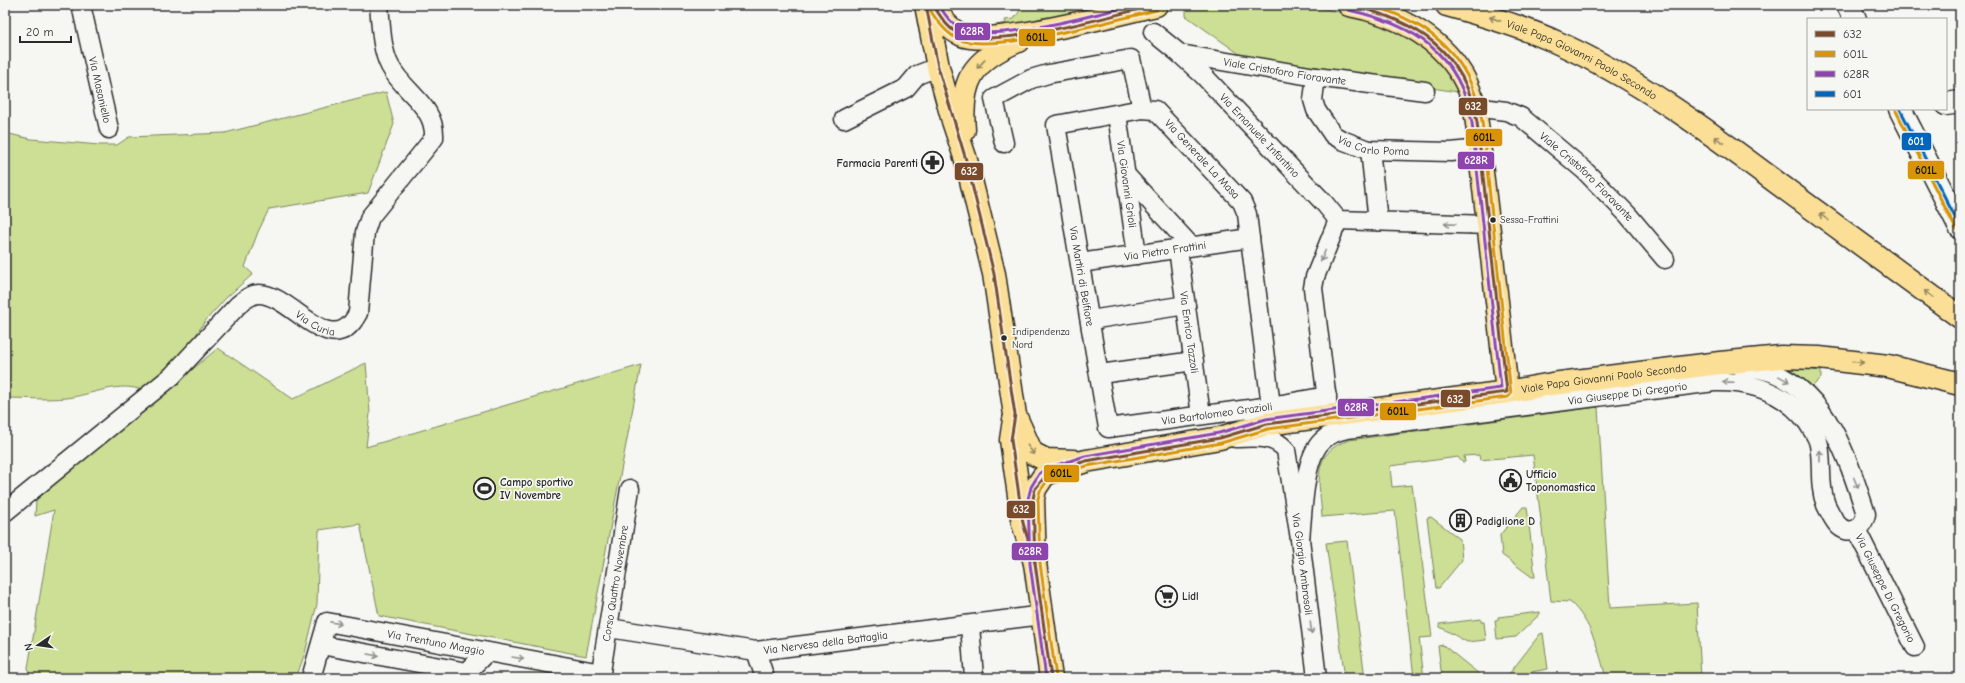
<svg xmlns="http://www.w3.org/2000/svg" width="1965" height="683" font-family="'Comic Neue',sans-serif">
  <style>
    .green { fill: #ccdf94; stroke: #7c8560 }
    .lines { fill: none; stroke-linecap: round; stroke-linejoin: round }
    .street-casing { stroke: #2b2b2b; stroke-width: 21 }
    .secondary-casing { stroke: #2b2b2b; stroke-width: 25 }
    .primary-casing { stroke: #2b2b2b; stroke-width: 25 }
    .street { stroke: #f6f6f2; stroke-width: 18 }
    .secondary { stroke: #f6f6f2; stroke-width: 22 }
    .primary { stroke: #fbdf96; stroke-width: 22 }
    .bus-1-casing { stroke: #f6f6f2; stroke-width: 6 }
    .bus-2-casing { stroke: #f6f6f2; stroke-width: 6 }
    .bus-3-casing { stroke: #f6f6f2; stroke-width: 6 }
    .bus-4-casing { stroke: #f6f6f2; stroke-width: 6 }
    .bus-1 { stroke: #7a4b2a; stroke-width: 3 }
    .bus-2 { stroke: #d89406; stroke-width: 3 }
    .bus-3 { stroke: #8e44ad; stroke-width: 3 }
    .bus-4 { stroke: #0065bd; stroke-width: 3 }
    .oneway { stroke: #938560 }
    .oneway2 { stroke: #90908e }
    .bus-dot { fill: #2b2b2b; stroke: #f6f6f2; stroke-width: 1.5 }
    .labels { text-anchor: middle; dominant-baseline: central; stroke-width: 3.5; stroke-linejoin: round; paint-order: stroke }
    .bus-label { font-size: 10px; fill: #2b2b2b; stroke: #f6f6f2; text-anchor: start }
    .street-label { font-size: 11px; fill: #2b2b2b; stroke: #f6f6f2 }
    .poi-label { font-size: 11px; font-weight: bold; fill: #2b2b2b; stroke: #f6f6f2; text-anchor: start }
    .line-badge { stroke: #f6f6f2; stroke-width: 1.5 }
    .badge-label { font-size: 11px; text-anchor: middle; font-weight: bold; fill: #fff }
    .pale-badge-label { font-size: 11px; text-anchor: middle; font-weight: bold; fill: #111 }
  </style>
  <rect width="100%" height="100%" fill="#f6f6f2"/>
  <filter id="ink" filterUnits="userSpaceOnUse"><feTurbulence type="fractalNoise" baseFrequency=".025" numOctaves="2"/><feDisplacementMap in="SourceGraphic" scale="8" xChannelSelector="R" yChannelSelector="G"/><feConvolveMatrix kernelMatrix="1 2 1 2 8 2 1 2 1" color-interpolation-filters="sRGB"/></filter>
  <g filter="url(#ink)">
    <g class="green">
      <path d="M1028 5H1110L981 32 971 30 1006 23 1005 20 1014 19 1023 6Z"/>
      <path d="M1215 5C1242 5 1270 3 1297 5 1330 8 1393 23 1418 43 1436 56 1449 72 1458 92L1248 60 1186 16V9Z"/>
      <path d="M386 92 394 124 368 193 269 209 258 232 245 267 253 274 227 297 206 320 187 348 144 391C120 380 92 395 66 398 46 400 25 398 5 398V153H7L5 148V133L31 139 99 145H117L129 137 225 133Z"/>
      <path d="M218 348 293 399 366 363 370 413 366 447 641 365 586 656 379 616 360 524 319 530 317 604 305 653 296 678H30L28 668 54 510 35 516 36 500Z"/>
      <path d="M1811 365 1812 370 1821 371V378L1812 387 1799 378 1783 371 1782 366Z"/>
      <path d="M1598 407 1610 608 1697 603 1701 678H1606C1599 651 1591 621 1570 602L1551 601 1533 455 1480 460 1479 455 1464 456 1465 462H1462L1458 457 1451 458 1390 466 1392 487 1412 485 1432 637 1419 638 1424 678H1414L1395 511 1322 517C1320 483 1309 453 1349 440Z"/>
      <path d="M1523 507H1527L1535 577H1532L1502 555 1500 535Z"/>
      <path d="M1431 517 1460 539 1462 560 1439 588H1436L1427 518Z"/>
      <path d="M1347 541 1365 678H1345L1326 543Z"/>
      <path d="M1540 612V614L1516 637 1497 639 1495 620H1498V617Z"/>
      <path d="M1481 619V622H1484L1486 640 1467 642 1440 627 1439 624Z"/>
      <path d="M1543 633 1548 669 1531 672 1532 678H1506L1540 634Z"/>
      <path d="M1443 645 1484 678H1442L1438 646Z"/>
    </g>
    <g class="lines">
      <defs>
        <g id="street">
          <path id="s1" d="M81 5 109 129"/>
          <path id="s2" d="M1153 32 1180 54 1316 77 1425 91"/>
          <path id="s3" d="M1180 54 1203 75 1325 204 1338 220 1488 225"/>
          <path id="s4" d="M1316 77 1313 100 1316 110 1333 135 1342 140 1368 150 1451 152 1479 149"/>
          <path id="s5" d="M1474 107 1506 111 1521 117 1584 170 1628 215 1665 259"/>
          <path id="s6" d="M1117 114 1137 255"/>
          <path d="M844 119 906 88 917 75 938 67"/>
          <path d="M1004 143 994 99 1031 79 1048 74 1131 59 1142 109"/>
          <path d="M1370 150 1378 221"/>
          <path d="M1126 175 1191 246"/>
          <path id="s7" d="M1178 249 1201 415"/>
          <path id="s8" d="M1080 263 1250 238"/>
          <path d="M1090 320 1186 305"/>
          <path d="M1100 374 1194 361"/>
          <path id="s9" d="M1271 406 1247 214 1242 202 1155 110 1142 109 1056 125 1108 428 1271 406 1327 396"/>
          <path d="M1328 408 1313 288 1315 277 1338 220"/>
          <path id="s10" d="M1235 438C1254 438 1273 434 1286 450L1300 539 1317 678"/>
          <path id="s11" d="M5 512 172 376 238 305C244 300 251 294 259 294 292 294 332 364 358 313L365 232 370 217 434 138C436 106 404 93 390 66 381 49 381 24 379 5"/>
          <path id="s12" d="M1856 529 1915 647"/>
          <path id="s13" d="M1300 539C1303 513 1303 459 1322 441 1329 434 1338 431 1347 429L1714 382C1751 381 1785 392 1808 423 1812 430 1818 437 1819 445 1823 465 1818 485 1826 505 1829 511 1833 519 1837 524 1848 537 1863 529 1866 514 1849 462 1830 397 1774 373 1763 369 1750 367 1738 365"/>
          <path d="M970 625 974 678"/>
          <path id="s14" d="M609 628 756 651 1043 615"/>
          <path d="M321 645 467 672 487 652"/>
          <path d="M756 651 765 678"/>
          <path id="s15" d="M311 678 327 622 601 673"/>
          <path id="s16" d="M600 678 630 489"/>
        </g>
        <g id="secondary">
          <path d="M1848 5 1855 19"/>
          <path d="M1946 104 1960 102"/>
          <path d="M1900 109 1960 227"/>
        </g>
        <g id="primary">
          <path d="M926 5 938 67 953 121 966 160 994 274 1015 415 1032 453 1046 460 1073 461"/>
          <path d="M933 5C941 18 948 29 962 35 991 48 1119 13 1156 5"/>
          <path d="M1349 5C1393 13 1438 35 1462 75 1479 103 1478 140 1482 172 1491 245 1499 319 1507 392"/>
          <path id="s17" d="M1447 5C1483 15 1521 26 1556 42 1635 77 1707 130 1776 182 1838 227 1899 272 1960 317"/>
          <path d="M964 130C960 81 972 60 1018 41"/>
          <path d="M1014 420 1011 440 1023 523 1035 563 1051 678"/>
          <path id="s18" d="M1035 563 1033 499 1035 489 1043 477 1048 473 1086 461 1220 438 1267 424 1507 392 1552 384 1720 363 1781 357 1819 358 1888 366 1960 384"/>
        </g>
      </defs>
      <use href="#street" class="street-casing"/>
      <use href="#secondary" class="secondary-casing"/>
      <use href="#primary" class="primary-casing"/>
      <use href="#street" class="street"/>
      <use href="#secondary" class="secondary"/>
      <use href="#primary" class="primary"/>
      <defs>
        <g id="bus-1">
          <path d="M926 5 938 67 966 160 994 274 1015 415 1011 440 1023 523 1035 563 1051 678"/>
          <path d="M933 5C940 16 949 31 962 35 1001 48 1113 15 1156 5"/>
          <path d="M1035 563 1033 499 1035 489 1048 473 1086 461 1220 438 1267 424 1507 392 1477 122C1465 51 1416 20 1349 5"/>
        </g>
        <g id="bus-2">
          <path d="M929 8C936 20 946 34 960 40 999 53 1114 20 1157 10"/>
          <path d="M1896 111 1956 229"/>
          <path d="M1056 677 1040 563 1038 499 1040 491 1050 477 1087 466 1221 443 1268 429 1508 397 1511 394 1482 121C1471 57 1432 24 1371 5"/>
        </g>
        <g id="bus-3">
          <path d="M939 5C945 15 953 27 965 30 1002 41 1094 15 1134 5"/>
          <path d="M1046 678 1030 564 1028 499 1031 487 1039 474 1045 469 1085 456 1219 433 1266 419 1501 388 1472 123C1460 53 1413 24 1348 10"/>
        </g>
        <path id="bus-4" d="M1900 109 1960 227"/>
      </defs>
      <use href="#bus-1" class="bus-1-casing"/>
      <use href="#bus-2" class="bus-2-casing"/>
      <use href="#bus-3" class="bus-3-casing"/>
      <use href="#bus-4" class="bus-4-casing"/>
      <use href="#bus-1" class="bus-1"/>
      <use href="#bus-2" class="bus-2"/>
      <use href="#bus-3" class="bus-3"/>
      <use href="#bus-4" class="bus-4"/>
    </g>
    <defs><path id="oneway-shaft" d="M-6 0H5M1.5-3L5.5 0L1.5 3" fill="none" stroke-width="1.6" stroke-linecap="round" stroke-linejoin="round"/></defs>
    <g class="oneway">
      <use href="#oneway-shaft" transform="translate(1495 19) rotate(-161)"/>
      <use href="#oneway-shaft" transform="translate(981 64) rotate(133)"/>
      <use href="#oneway-shaft" transform="translate(1719 140) rotate(-145)"/>
      <use href="#oneway-shaft" transform="translate(1824 217) rotate(-144)"/>
      <use href="#oneway-shaft" transform="translate(1929 294) rotate(-144)"/>
      <use href="#oneway-shaft" transform="translate(1858 362) rotate(7)"/>
      <use href="#oneway-shaft" transform="translate(1031 450) rotate(53)"/>
    </g>
    <g class="oneway2">
      <use href="#oneway-shaft" transform="translate(1450 224) rotate(-178)"/>
      <use href="#oneway-shaft" transform="translate(1323 256) rotate(112)"/>
      <use href="#oneway-shaft" transform="translate(1784 379) rotate(29)"/>
      <use href="#oneway-shaft" transform="translate(1728 382) rotate(-178)"/>
      <use href="#oneway-shaft" transform="translate(1820 456) rotate(-90)"/>
      <use href="#oneway-shaft" transform="translate(1856 483) rotate(68)"/>
      <use href="#oneway-shaft" transform="translate(336 623) rotate(11)"/>
      <use href="#oneway-shaft" transform="translate(1311 628) rotate(83)"/>
      <use href="#oneway-shaft" transform="translate(373 655) rotate(10)"/>
      <use href="#oneway-shaft" transform="translate(518 658) rotate(10)"/>
    </g>
  </g>
  <defs>
    <symbol id="pharmacy-ring" viewBox="-11 -11 22 22"><circle r="9.5" fill="#f6f6f2" stroke="#2b2b2b" stroke-width="1.5"/><path d="M-2-6h4v4h4v4h-4v4h-4v-4h-4v-4h4Z" fill="#2b2b2b"/></symbol>
    <symbol id="civic-ring" viewBox="-11 -11 22 22"><circle r="9.5" fill="#f6f6f2" stroke="#2b2b2b" stroke-width="1.5"/><path d="M-.6-6.5H3V-4.5H.6V-3L4-1V1h2V6H-6V1h2V-1L-.6-3ZM-1.2 2.5V6h2.4V2.5Z" fill="#2b2b2b"/></symbol>
    <symbol id="stadium-ring" viewBox="-11 -11 22 22"><circle r="9.5" fill="#f6f6f2" stroke="#2b2b2b" stroke-width="1.5"/><path d="M0-5a6.5 5 0 1 0 0 10a6.5 5 0 1 0 0-10ZM-3.5-1.8h7v3.6h-7Z" fill="#2b2b2b"/></symbol>
    <symbol id="building-ring" viewBox="-11 -11 22 22"><circle r="9.5" fill="#f6f6f2" stroke="#2b2b2b" stroke-width="1.5"/><path d="M-4-6H4V6H1V3H-1V6H-4ZM-2.5-4.3h1.7v1.8h-1.7ZM.8-4.3h1.7v1.8H.8ZM-2.5-1h1.7V.8h-1.7ZM.8-1h1.7V.8H.8Z" fill="#2b2b2b"/></symbol>
    <symbol id="supermarket-ring" viewBox="-11 -11 22 22"><circle r="9.5" fill="#f6f6f2" stroke="#2b2b2b" stroke-width="1.5"/><path d="M-6-5.5h2.5l.6 2H6L4.5 2H-2.5L-4.4-4H-6ZM-1.5 3.2a1.3 1.3 0 1 0 .1 0ZM3 3.2a1.3 1.3 0 1 0 .1 0Z" fill="#2b2b2b"/></symbol>
  </defs>
  <g fill-rule="evenodd">
    <use href="#pharmacy-ring" x="920" y="150" width="25" height="25"/>
    <use href="#civic-ring" x="1498" y="468" width="25" height="25"/>
    <use href="#stadium-ring" x="472" y="476" width="25" height="25"/>
    <use href="#building-ring" x="1448" y="508" width="25" height="25"/>
    <use href="#supermarket-ring" x="1154" y="584" width="25" height="25"/>
  </g>
  <g class="bus-dot">
    <circle cx="1493" cy="220" r="3.5"/>
    <circle cx="1004" cy="338" r="3.5"/>
  </g>
  <g class="labels">
    <g class="bus-label">
      <text x="1500" y="220">Sessa-Frattini</text>
      <text x="1012" y="332">Indipendenza<tspan x="1012" dy="13">Nord</tspan></text>
    </g>
    <g class="street-label">
      <text stroke="none"><textPath href="#s17" startOffset="146">Viale Papa Giovanni Paolo Secondo</textPath></text>
      <text stroke="none"><textPath href="#s2" startOffset="141">Viale Cristoforo Fioravante</textPath></text>
      <text stroke="none"><textPath href="#s1" startOffset="87">Via Masaniello</textPath></text>
      <text stroke="none"><textPath href="#s3" startOffset="114">Via Emanuele Infantino</textPath></text>
      <text stroke="none"><textPath href="#s4" startOffset="107">Via Carlo Poma</textPath></text>
      <text transform="translate(1202 159) rotate(47)">Via Generale La Masa</text>
      <text stroke="none"><textPath href="#s5" startOffset="137">Viale Cristoforo Fioravante</textPath></text>
      <text stroke="none"><textPath href="#s6" startOffset="71">Via Giovanni Grioli</textPath></text>
      <text stroke="none"><textPath href="#s8" startOffset="86">Via Pietro Frattini</textPath></text>
      <text stroke="none"><textPath href="#s9" startOffset="587">Via Martiri di Belfiore</textPath></text>
      <text stroke="none"><textPath href="#s11" startOffset="401">Via Curia</textPath></text>
      <text stroke="none"><textPath href="#s7" startOffset="84">Via Enrico Tazzoli</textPath></text>
      <text stroke="none"><textPath href="#s18" startOffset="660">Viale Papa Giovanni Paolo Secondo</textPath></text>
      <text stroke="none"><textPath href="#s13" startOffset="413">Via Giuseppe Di Gregorio</textPath></text>
      <text stroke="none"><textPath href="#s9" startOffset="851">Via Bartolomeo Grazioli</textPath></text>
      <text stroke="none"><textPath href="#s10" startOffset="170">Via Giorgio Ambrosoli</textPath></text>
      <text stroke="none"><textPath href="#s16" startOffset="96">Corso Quattro Novembre</textPath></text>
      <text stroke="none"><textPath href="#s12" startOffset="66">Via Giuseppe Di Gregorio</textPath></text>
      <text stroke="none"><textPath href="#s15" startOffset="169">Via Trentuno Maggio</textPath></text>
      <text stroke="none"><textPath href="#s14" startOffset="219">Via Nervesa della Battaglia</textPath></text>
    </g>
    <g class="poi-label">
      <text x="918" y="163" text-anchor="end">Farmacia Parenti</text>
      <text x="1526" y="474">Ufficio<tspan x="1526" dy="13">Toponomastica</tspan></text>
      <text x="500" y="482">Campo sportivo<tspan x="500" dy="13">IV Novembre</tspan></text>
      <text x="1476" y="521">Padiglione D</text>
      <text x="1182" y="596">Lidl</text>
    </g>
  </g>
  <g class="line-badge">
    <rect x="954" y="22" width="37" height="19" rx="4" fill="#8e44ad"/>
    <rect x="1018" y="28" width="38" height="19" rx="4" fill="#d89406"/>
    <rect x="1458" y="97" width="30" height="19" rx="4" fill="#7a4b2a"/>
    <rect x="1465" y="128" width="38" height="19" rx="4" fill="#d89406"/>
    <rect x="1901" y="132" width="31" height="19" rx="4" fill="#0065bd"/>
    <rect x="1457" y="151" width="38" height="19" rx="4" fill="#8e44ad"/>
    <rect x="1907" y="160" width="38" height="20" rx="4" fill="#d89406"/>
    <rect x="954" y="162" width="30" height="19" rx="4" fill="#7a4b2a"/>
    <rect x="1440" y="389" width="31" height="19" rx="4" fill="#7a4b2a"/>
    <rect x="1337" y="398" width="38" height="19" rx="4" fill="#8e44ad"/>
    <rect x="1379" y="402" width="38" height="19" rx="4" fill="#d89406"/>
    <rect x="1043" y="464" width="37" height="19" rx="4" fill="#d89406"/>
    <rect x="1006" y="500" width="30" height="19" rx="4" fill="#7a4b2a"/>
    <rect x="1011" y="542" width="38" height="19" rx="4" fill="#8e44ad"/>
  </g>
  <g class="badge-label">
    <text x="972" y="35">628R</text>
    <text x="1473" y="110">632</text>
    <text x="1916" y="145">601</text>
    <text x="1476" y="164">628R</text>
    <text x="969" y="175">632</text>
    <text x="1455" y="403">632</text>
    <text x="1356" y="411">628R</text>
    <text x="1021" y="513">632</text>
    <text x="1030" y="555">628R</text>
  </g>
  <g class="pale-badge-label">
    <text x="1037" y="41">601L</text>
    <text x="1484" y="141">601L</text>
    <text x="1926" y="174">601L</text>
    <text x="1398" y="415">601L</text>
    <text x="1061" y="477">601L</text>
  </g>
  <rect width="1965" height="683" fill="none" stroke="#f6f6f2" stroke-width="20"/>
  <rect x="10" y="10" width="1945" height="663" fill="none" stroke="#2b2b2b" stroke-width="1.5" filter="url(#ink)"/>
  <rect x="1807" y="18" width="140" height="92" fill="#f6f6f2" stroke="#a5a5a2"/>
  <rect x="1815" y="31" width="20" height="6" fill="#7a4b2a" stroke="#a5a5a2"/>
  <text x="1843" y="38" font-size="12" fill="#2b2b2b">632</text>
  <rect x="1815" y="51" width="20" height="6" fill="#d89406" stroke="#a5a5a2"/>
  <text x="1843" y="58" font-size="12" fill="#2b2b2b">601L</text>
  <rect x="1815" y="71" width="20" height="6" fill="#8e44ad" stroke="#a5a5a2"/>
  <text x="1843" y="78" font-size="12" fill="#2b2b2b">628R</text>
  <rect x="1815" y="91" width="20" height="6" fill="#0065bd" stroke="#a5a5a2"/>
  <text x="1843" y="98" font-size="12" fill="#2b2b2b">601</text>
  <g transform="translate(38 645) rotate(257)" stroke="#f6f6f2" stroke-width="3" paint-order="stroke">
  <path d="M0-3L7 15L0 10L-7 15Z" fill="#2b2b2b"/>
  <text y="-6" font-size="11" font-weight="bold" text-anchor="middle" fill="#2b2b2b">N</text>
  </g>
  <path d="M20 36v6h51v-6" fill="none" stroke="#2b2b2b" stroke-width="2"/>
  <text x="26" y="36" font-size="12" fill="#2b2b2b" stroke="#f6f6f2" stroke-width="3" paint-order="stroke">20 m</text>
</svg>
